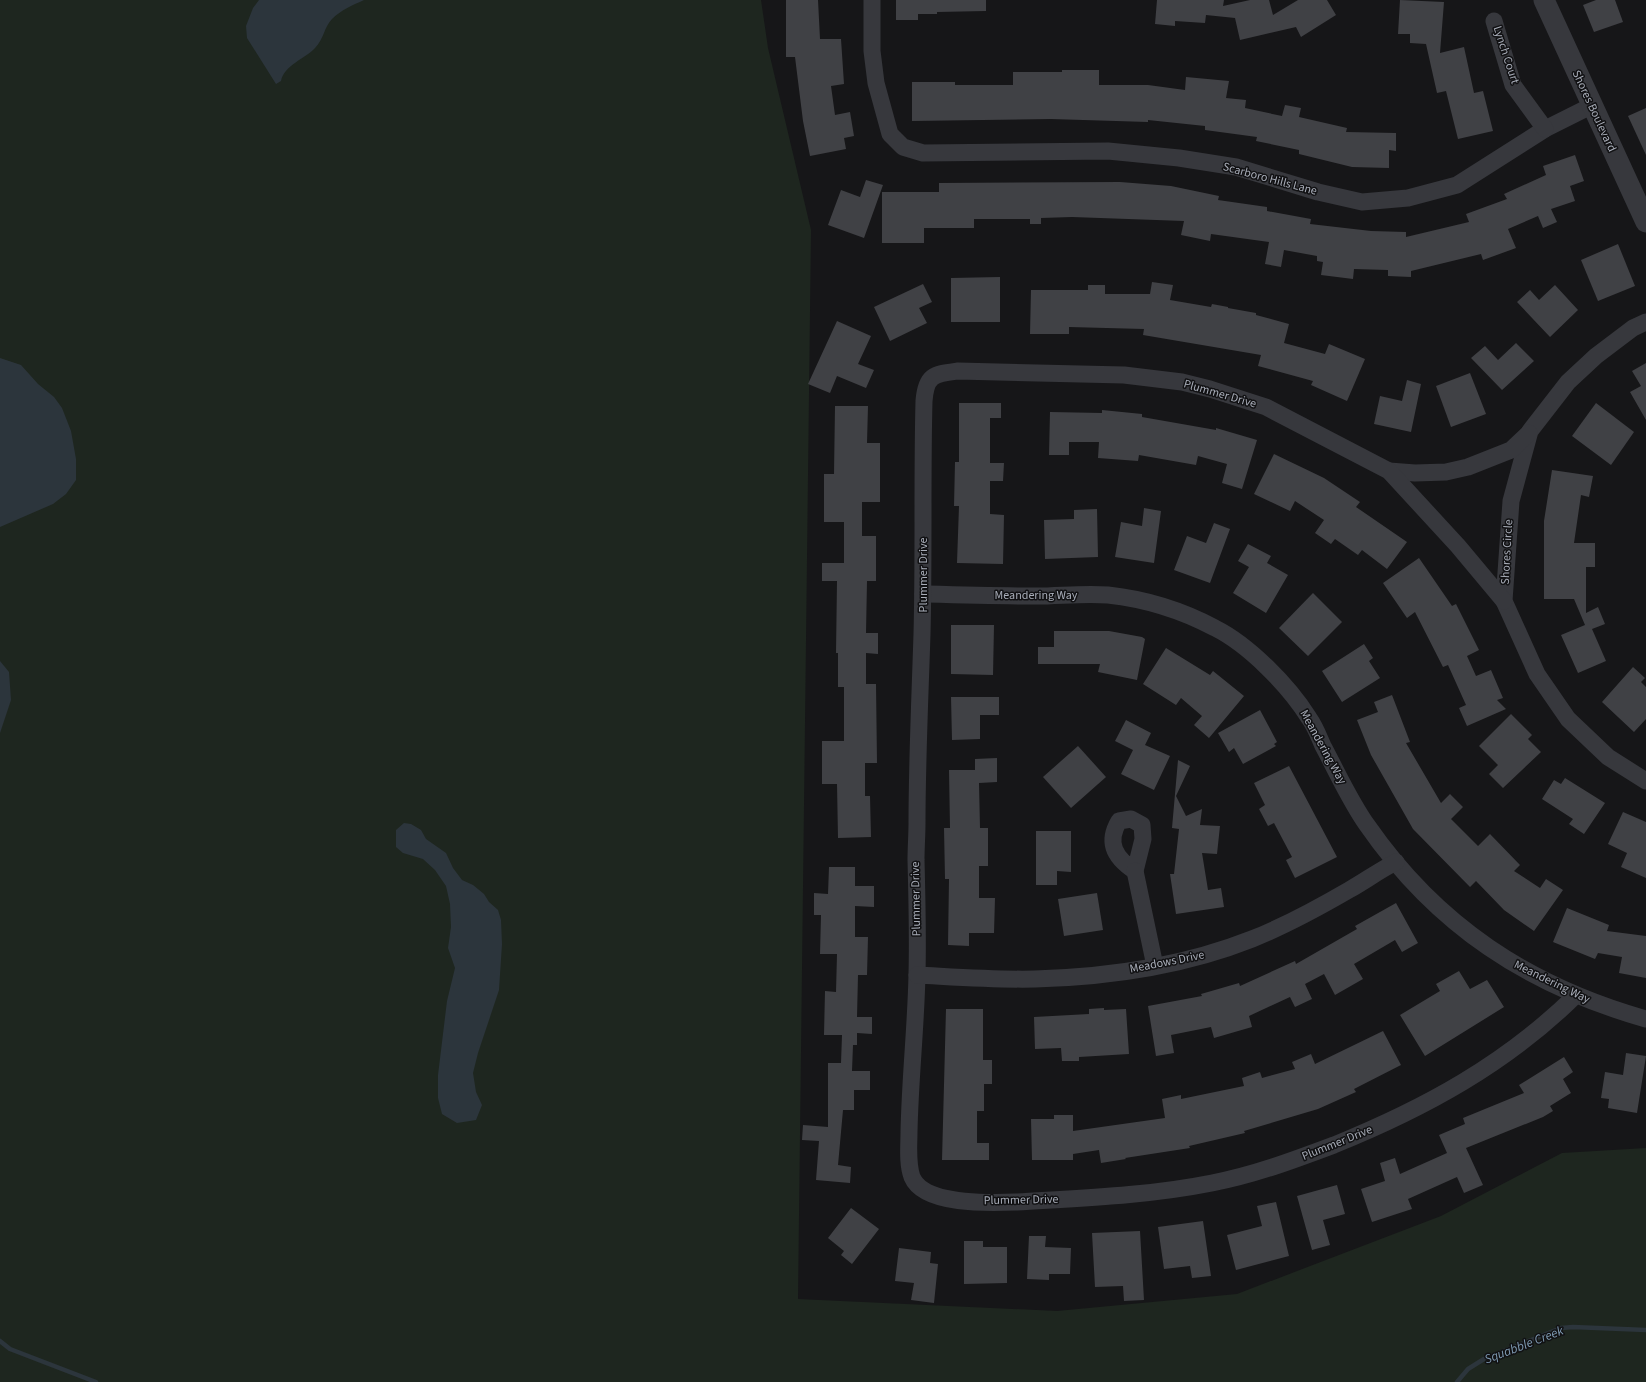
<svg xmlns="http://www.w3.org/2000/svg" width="1646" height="1382" font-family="'Source Sans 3',sans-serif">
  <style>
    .green { fill: #1e261f }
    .water { fill: #2c353c }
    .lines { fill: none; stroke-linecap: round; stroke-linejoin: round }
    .stream { stroke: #2c353c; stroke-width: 4.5 }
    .building { fill: #404145 }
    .minor { stroke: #37383d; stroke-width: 17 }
    .tertiary { stroke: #37383d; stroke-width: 21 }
    .labels { text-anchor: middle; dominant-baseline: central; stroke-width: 3; stroke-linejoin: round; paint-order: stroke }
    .street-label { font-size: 12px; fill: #a8adb8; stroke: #111113 }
    .water-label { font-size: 13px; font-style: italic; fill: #7f9bb3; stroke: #111113 }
  </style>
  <rect width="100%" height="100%" fill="#161618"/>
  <path class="green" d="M0 0H761L768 48 811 230 798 1299 1057 1311 1237 1294 1441 1216 1562 1153 1646 1148V1382H0Z"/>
  <g class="water">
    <path d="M259 0H364C353 5 341 10 332 19 324 27 324 39 315 48 305 59 284 65 281 81L276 84 247 38 246 26 253 8Z"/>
    <path d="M0 358 21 365 38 384 54 397 62 408 71 431 76 459V480L66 494 53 504 0 527Z"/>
    <path d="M0 661 9 672 11 700 0 733Z"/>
    <path d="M404 823 411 824 421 830 426 839 446 853 453 868 462 880 473 885 484 894 489 902 498 910 501 920 502 944 499 990 478 1053 473 1073 476 1092 482 1105 476 1120 457 1123 442 1114 438 1098V1075L447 1001 455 968 448 948 451 927 450 904 446 886 435 870 423 859 403 853 396 847V830Z"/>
  </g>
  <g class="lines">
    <g class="stream">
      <path d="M0 1341 10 1349 96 1382"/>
      <path d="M1457 1382 1468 1369 1484 1359 1561 1328 1573 1327 1646 1330"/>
    </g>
  </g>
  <g class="building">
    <path d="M786 0H818L820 39H841L844 84 831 86 835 115 850 112 854 136 844 138 846 149 810 156 803 121 795 57H786Z"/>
    <path d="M896 0H986V11L937 12V14H918V20H896Z"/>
    <path d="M1157 0H1224L1223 6 1250 0H1269L1273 15 1298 0H1327L1336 15 1301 37 1296 27 1240 40 1235 18 1206 15 1205 23 1175 21V26L1155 24Z"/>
    <path d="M1400 0 1444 2 1440 53 1464 47 1474 93 1483 91 1493 131 1458 139 1446 91 1437 93 1426 44 1410 43V34H1398Z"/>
    <path d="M1596 0H1615L1623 22 1594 32 1583 5Z"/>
    <path d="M1062 70H1099V85H1148L1185 90 1186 77 1229 81 1226 98 1246 100 1245 108 1282 116 1285 105 1301 108 1299 117 1347 128 1346 132 1396 133V151L1389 150V168L1352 167 1299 154V150L1256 141 1257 137 1205 130V126L1148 120V122L1051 119 912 121V82H955V85H1013V72H1062Z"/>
    <path d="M1646 108V155L1628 116Z"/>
    <path d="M1575 155 1584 181 1570 186 1575 201 1551 209 1557 222 1543 228 1538 216 1508 229 1516 248 1483 260 1481 254 1411 271V277L1388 276V270L1354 269 1353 279 1321 275 1323 262 1317 261V256L1284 250 1281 267 1265 264 1269 242 1211 234 1210 241 1181 235 1184 221 1072 217 1041 218V224H1030V219H974V228H924V243H882V192H939V183L1120 182 1171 186 1219 196 1218 200 1267 207V211L1311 219 1310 224 1371 231 1406 232V237L1469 222 1466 214 1507 199 1504 194 1546 175 1543 166Z"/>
    <path d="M866 180 883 185 864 238 828 225 841 190 860 197Z"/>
    <path d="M1618 244 1635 286 1598 301 1581 260Z"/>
    <path d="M1000 277V322H951V278Z"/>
    <path d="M1152 282 1173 285 1170 300 1211 307 1212 304 1228 307V308L1256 313V315L1289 324 1284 343 1325 354 1329 344 1365 359 1347 401 1311 385 1313 381 1258 366 1261 355 1143 335 1144 329 1069 327V334H1030L1031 290H1088V285H1105V294H1150Z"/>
    <path d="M923 284 932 302 919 308 927 323 890 341 874 307Z"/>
    <path d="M1555 285 1578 310 1550 337 1517 302 1530 290 1539 300Z"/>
    <path d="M837 321 871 336 858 364 874 370 866 388 837 376 830 393 808 384Z"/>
    <path d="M1516 343 1534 361 1502 390 1471 358 1485 346 1498 360Z"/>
    <path d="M1646 363V420L1630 392 1641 386 1632 371Z"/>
    <path d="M1470 373 1486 414 1451 427 1436 386Z"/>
    <path d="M1407 380 1421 384 1411 432 1374 424 1380 396 1402 401Z"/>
    <path d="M959 403H1001V418H990V463H1004L1003 481H990V514L1004 515 1003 564 957 563 959 506H954L955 462H959Z"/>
    <path d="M1596 403 1634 432 1611 465 1572 436Z"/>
    <path d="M835 406H868L867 443H880V502H862V536H876V581H867L866 633H878V654L866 653V684H876L877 763H865V796H870L871 837 838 838 837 784H822V741H844V687H838V653H836L837 581H822V563H844V522H824V474H834Z"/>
    <path d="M1102 410 1142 414V417L1216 430V428L1257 440 1242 489 1222 483 1227 464 1198 456 1196 465 1139 455 1138 461 1098 458 1099 442H1069V455H1049L1050 412 1102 413Z"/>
    <path d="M1274 454 1324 478 1360 502 1356 507 1407 542 1387 569 1362 550 1358 555 1335 539 1331 544 1315 533 1324 520 1295 501 1290 511 1254 494Z"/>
    <path d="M1552 470 1593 476 1589 497 1581 495 1574 543H1595V567H1586V613L1598 607 1605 624 1592 629 1606 661 1578 673 1561 635 1585 625 1574 599H1544V521Z"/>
    <path d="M1144 508 1161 511 1154 563 1115 557 1121 522 1142 526Z"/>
    <path d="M1097 509 1098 557 1045 559 1044 520 1074 519V510Z"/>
    <path d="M1214 523 1230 529 1210 583 1174 570 1187 536 1206 543Z"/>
    <path d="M1248 544 1271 556 1267 563 1288 575 1266 613 1233 593 1249 567 1238 561Z"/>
    <path d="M1419 558 1452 606 1456 604 1479 650 1467 656 1476 676 1491 670 1503 698 1497 700 1506 709 1467 726 1459 708 1466 705 1448 665 1443 667 1415 612 1407 618 1383 583Z"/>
    <path d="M1313 593 1342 622 1308 656 1279 628Z"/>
    <path d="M951 625H994L993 675 951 674Z"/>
    <path d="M1054 631H1109L1142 637 1145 639 1137 680 1098 672 1100 664H1038V647H1054Z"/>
    <path d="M1364 644 1373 658 1369 661 1380 678 1342 702 1322 671Z"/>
    <path d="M1166 648 1210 675 1213 671 1244 696 1209 738 1194 725 1202 716 1181 698 1176 705 1143 684Z"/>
    <path d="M1633 667 1645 678 1641 682 1646 687V719L1634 732 1602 702Z"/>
    <path d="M1392 695 1410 742 1406 743 1441 803 1450 794 1463 807 1451 819 1478 846 1490 834 1520 865 1514 871 1540 888 1546 879 1563 890 1534 931 1504 910 1476 881 1470 887 1413 829 1371 755 1357 720 1378 712 1374 702Z"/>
    <path d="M951 697H999V715H980V739L952 740Z"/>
    <path d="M1260 710 1277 742 1274 744 1276 746 1243 764 1234 748 1229 752 1218 733Z"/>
    <path d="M1511 714 1532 735 1528 739 1541 752 1503 788 1489 774 1498 765 1479 746Z"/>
    <path d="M1126 720 1151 733 1145 745 1170 756 1154 790 1121 774 1133 750 1115 741Z"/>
    <path d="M1078 746 1106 777 1071 808 1043 777Z"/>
    <path d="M997 758V782L979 783 980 828H988V866H979V898H995L994 933H969V946L948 945 949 879H945L944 828H950L949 770H975V759Z"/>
    <path d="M1178 760 1190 766 1176 796 1186 816 1202 809 1200 825 1220 826 1217 854 1202 853 1208 890 1221 888 1224 907 1176 914 1170 874H1174L1179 829 1172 828Z"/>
    <path d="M1289 766 1337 857 1295 878 1286 860 1292 857 1274 823 1268 826 1259 809 1265 805 1254 783Z"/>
    <path d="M1565 778 1605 803 1584 834 1569 824 1573 819 1542 799 1554 780 1561 784Z"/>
    <path d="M1623 812 1646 822V878L1621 867 1627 853 1608 844Z"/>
    <path d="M1036 831H1071V872L1057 871V885H1036Z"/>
    <path d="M829 867H855V886H874V907L855 906V937H868L867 975H858L857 1017H872V1034L857 1033V1045H853L852 1071H870V1090H854V1110H843L838 1165 851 1167 850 1183 816 1180 819 1141 802 1140 803 1125 828 1127V1063H841L842 1035H824L825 991 836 992 837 954H820L821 915H814V893L828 894Z"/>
    <path d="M1097 893 1103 930 1064 936 1058 899Z"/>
    <path d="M1396 903 1418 943 1402 952 1395 940 1354 964 1363 979 1335 995 1324 974 1305 984 1312 999 1295 1007 1290 997 1249 1016 1252 1027 1214 1038 1211 1027 1171 1035 1174 1053 1156 1056 1148 1006 1202 996 1201 994 1239 983 1240 986 1295 961 1296 964 1357 929 1355 926Z"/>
    <path d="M1567 908 1609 925 1607 931 1646 936V978L1619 973 1622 957 1598 953 1595 959 1553 942Z"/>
    <path d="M1459 971 1470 989 1487 980 1504 1007 1425 1056 1400 1015 1440 991 1436 984Z"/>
    <path d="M1104 1008V1010L1126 1009 1129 1054 1079 1057V1061H1062L1061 1048 1035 1049 1034 1017 1089 1014V1009Z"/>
    <path d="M946 1009H983V1060H992V1084H984V1111H977V1143H989V1160H942Z"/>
    <path d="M1383 1031 1401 1065 1354 1089 1356 1092 1318 1109 1244 1131 1245 1133 1189 1146 1190 1148 1125 1158 1126 1159 1101 1163 1099 1150 1073 1154V1160H1032L1031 1119H1054V1115H1073V1131L1165 1118 1162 1099 1181 1095V1099L1244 1086 1242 1078 1260 1072 1262 1078 1295 1069 1292 1062 1311 1054 1315 1064Z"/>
    <path d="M1626 1053 1646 1056 1637 1113 1608 1108 1609 1099 1601 1098 1605 1072 1623 1075Z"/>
    <path d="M1564 1057 1573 1072 1563 1079 1571 1093 1550 1106 1553 1111 1543 1117 1466 1148 1483 1185 1464 1193 1457 1177 1408 1199 1412 1209 1372 1222 1361 1189 1385 1181 1380 1163 1395 1158 1400 1174 1447 1153 1439 1135 1465 1124 1463 1118 1524 1093 1519 1085Z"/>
    <path d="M1337 1185 1345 1214 1323 1220 1330 1245 1312 1250 1297 1196Z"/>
    <path d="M1276 1202 1289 1256 1236 1270 1227 1235 1262 1226 1257 1206Z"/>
    <path d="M851 1208 879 1229 852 1264 841 1255 844 1251 828 1238Z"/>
    <path d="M1203 1221 1211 1276 1192 1278 1190 1266 1164 1269 1158 1227Z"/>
    <path d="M1140 1231 1144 1300 1124 1301 1123 1286 1095 1287 1092 1233Z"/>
    <path d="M1029 1236H1046L1045 1247 1071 1248 1070 1274H1049V1280L1027 1279Z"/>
    <path d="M964 1241H983V1247H1007V1283L964 1284Z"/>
    <path d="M899 1248 931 1252 930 1263 938 1264 934 1303 911 1300 914 1283 895 1281Z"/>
  </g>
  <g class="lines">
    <g class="minor">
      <path d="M872 0V51L876 83 890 134 903 147 923 153 1108 151 1179 158 1236 167 1318 192 1362 202 1408 198 1457 185 1545 129 1591 106"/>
      <path d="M1494 21 1513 85 1545 129"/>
      <path d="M1646 322 1633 328 1596 356 1568 382 1530 431 1511 501 1504 601 1537 674 1568 719 1608 757 1646 781"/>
      <path d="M1389 471 1415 473 1446 472 1468 467 1511 450 1529 433"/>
      <path d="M923 594C961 595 998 596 1036 596 1060 596 1084 593 1108 595 1145 599 1183 611 1215 628 1249 645 1289 686 1309 718 1315 726 1319 737 1323 746 1337 772 1350 801 1367 825 1437 926 1529 986 1646 1019"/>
      <path d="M1504 601 1458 546 1389 471 1266 407 1210 389 1182 382 1124 375 958 371C935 374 926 374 924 401 922 478 924 556 922 634 920 697 917 760 917 823 917 835 916 848 916 860 917 898 918 936 917 974 916 1026 910 1079 909 1132 909 1146 907 1163 912 1177 924 1206 991 1203 1017 1202 1082 1198 1147 1196 1212 1183 1254 1175 1294 1160 1334 1145 1425 1108 1506 1064 1576 995"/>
      <path d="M1131 819 1142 825 1143 839 1135 871C1115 858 1106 843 1119 821Z"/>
      <path d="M1135 871 1155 966"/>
      <path d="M917 975C956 977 996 980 1035 979 1108 977 1184 966 1252 939 1285 926 1318 908 1349 890 1365 881 1380 870 1396 862"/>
    </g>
    <path class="tertiary" d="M1544 0 1646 222"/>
  </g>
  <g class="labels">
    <g class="street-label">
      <text transform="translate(1506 55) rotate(72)">Lynch Court</text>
      <text transform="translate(1594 111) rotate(65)">Shores Boulevard</text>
      <text transform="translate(1270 179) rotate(15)">Scarboro Hills Lane</text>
      <text transform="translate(1220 394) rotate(16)">Plummer Drive</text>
      <text transform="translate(1507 552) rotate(-87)">Shores Circle</text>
      <text transform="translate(923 575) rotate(-90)">Plummer Drive</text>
      <text x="1036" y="595">Meandering Way</text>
      <text transform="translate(1323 747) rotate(61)">Meandering Way</text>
      <text transform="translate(916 899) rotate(-91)">Plummer Drive</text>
      <text transform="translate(1167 962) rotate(-11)">Meadows Drive</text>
      <text transform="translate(1552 982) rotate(26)">Meandering Way</text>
      <text transform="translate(1337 1143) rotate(-22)">Plummer Drive</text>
      <text transform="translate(1021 1200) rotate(-1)">Plummer Drive</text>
    </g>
    <g class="water-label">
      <text transform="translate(1524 1345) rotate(-21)">Squabble Creek</text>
    </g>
  </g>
</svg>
